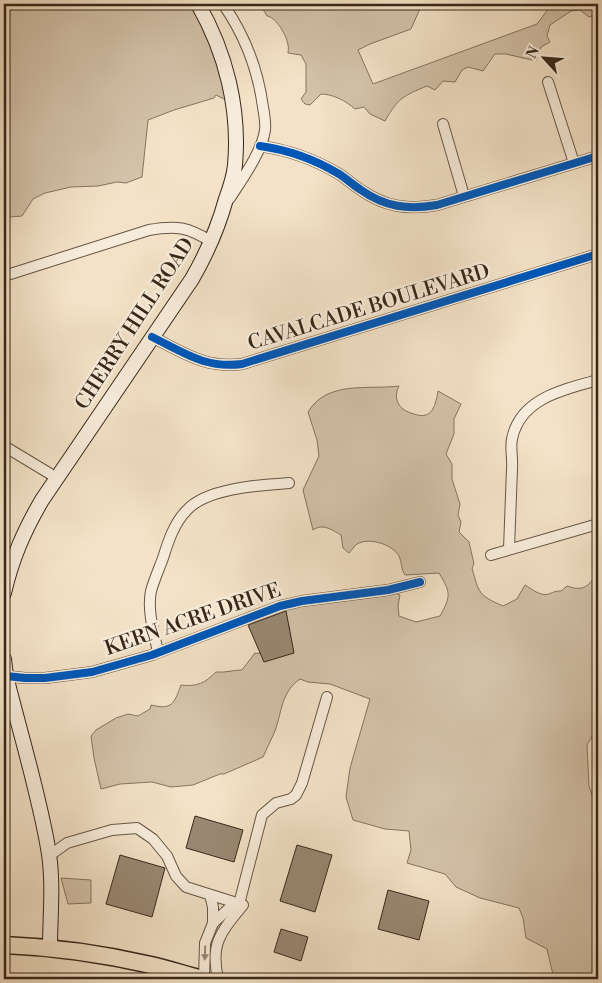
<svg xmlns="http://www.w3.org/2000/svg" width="602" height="983" font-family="'Libre Bodoni',serif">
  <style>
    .green { fill: #d3c2a9; stroke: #857461 }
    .building { fill: #998873; stroke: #372719 }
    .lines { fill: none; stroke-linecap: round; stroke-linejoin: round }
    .minor-casing { stroke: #665644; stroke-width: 12 }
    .secondary-casing { stroke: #372719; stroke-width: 16 }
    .primary-casing { stroke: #372719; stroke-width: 19 }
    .minor { stroke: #f7ecdb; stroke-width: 10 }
    .secondary { stroke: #f7ecdb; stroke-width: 14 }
    .primary { stroke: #f3e2c7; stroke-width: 16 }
    .cycleway-casing { stroke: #f7ecdb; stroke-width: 11 }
    .cycleway { stroke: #0057b8; stroke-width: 8 }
    .oneway { fill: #978a7a }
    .labels { text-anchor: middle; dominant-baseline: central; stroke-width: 5; stroke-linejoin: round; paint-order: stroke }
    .street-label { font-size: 20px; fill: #372719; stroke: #f7ecdb }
  </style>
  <rect width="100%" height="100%" fill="#f3e2c7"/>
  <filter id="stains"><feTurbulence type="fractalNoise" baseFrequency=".004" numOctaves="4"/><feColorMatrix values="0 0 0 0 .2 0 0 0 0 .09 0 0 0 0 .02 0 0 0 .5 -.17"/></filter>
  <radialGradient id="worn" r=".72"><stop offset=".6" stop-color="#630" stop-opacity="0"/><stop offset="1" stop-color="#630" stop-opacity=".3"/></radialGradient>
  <g class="green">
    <path d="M4 4H198L232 103 216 95 214 98 174 110 148 120 142 177 126 183 117 182 98 186 71 187 45 193 33 199 22 216 10 217 4 209Z"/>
    <path d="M260 4H422L411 29 370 44 358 50 373 84 537 24 552 4H598V14L589 17 580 10 571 11 550 25 547 36 550 42 541 47 536 61 506 54H495L483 71 468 67 462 70 455 82 443 81 435 90 427 86C403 96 398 98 385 121L370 114 364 107 355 109C346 101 333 94 321 94L310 105 305 104 301 99 306 92V64L301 55 288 53C288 51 289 48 288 45 287 36 276 17 267 16Z"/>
    <path d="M399 386C393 398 398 409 411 413 431 421 435 409 438 391L461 404 454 419V434L446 454 452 464V479L460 504 458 515 461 522 459 532 469 542 474 564 472 568C479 593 478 595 503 606L517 599 525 585C532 589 541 597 549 594 554 592 555 591 561 591L567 586C584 592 589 586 598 572V732L594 733 587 745 589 786 595 804 594 810 598 827V979H554L547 949 526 938 523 918 519 908 480 898 456 887 445 874 407 863 411 850 409 831 385 829 353 820 346 797 350 768 370 699 330 684 308 682 300 679C281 692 282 712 275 731 271 740 267 748 263 757L224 774H220L193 785 171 787 152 782 120 784 101 789 94 758 91 736 96 730 116 718 128 714 138 716 150 709 151 705C172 710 174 704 181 685 197 687 205 683 216 672 225 673 233 670 242 670L255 653 265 654 290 630 283 606 391 591 400 595 398 606 399 616 416 622 440 616C451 596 451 593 439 573L405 575C401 569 402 563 399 556 392 544 369 537 357 544 354 546 352 550 349 553L343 548 341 535C332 530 323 523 313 530L303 490 319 456 317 440 308 412C327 380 368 390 399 386Z"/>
    <path d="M61 878 91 880V903L68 904Z"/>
  </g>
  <g class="building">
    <path d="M286 611 294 653 264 662 248 625Z"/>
    <path d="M195 816 243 830 234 862 186 848Z"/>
    <path d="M297 845 332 855 315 912 280 901Z"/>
    <path d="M120 855 165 868 152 917 106 904Z"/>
    <path d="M388 890 429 901 419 940 378 929Z"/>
    <path d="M281 929 308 937 301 961 274 952Z"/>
  </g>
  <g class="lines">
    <defs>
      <g id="minor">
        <path d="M223 4C244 34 258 70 263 107 264 114 266 122 265 130 262 152 242 179 230 198"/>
        <path d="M548 82 574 163"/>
        <path d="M443 124 464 196"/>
        <path d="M260 146C289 150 314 159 339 174 347 179 353 185 361 190 385 207 408 210 437 205L598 156"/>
        <path d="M4 276 149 230C176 225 188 227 212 242"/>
        <path d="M152 337C183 352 205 369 242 364L598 254"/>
        <path d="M4 446 57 478"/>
        <path d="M509 549C510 523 511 496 512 469 513 459 510 448 512 439 520 398 565 389 598 380"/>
        <path d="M491 555 598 524"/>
        <path d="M158 652C154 633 147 610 151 591 154 580 159 569 163 558 168 542 174 523 187 510 207 488 260 485 289 483"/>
        <path d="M6 676 25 678H45L92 672 152 655 280 606 302 601 388 590 420 582"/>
        <path d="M49 856 67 843 112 830 137 828 153 839 167 856 176 876 186 887 243 905C221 932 210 943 218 979"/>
        <path d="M239 904 262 815 276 803 291 799 296 795 302 783 327 697"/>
        <path d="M213 923 235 903"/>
        <path d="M204 979 205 943 213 923V907L210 895"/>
      </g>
      <g id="secondary">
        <path d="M4 593C12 558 24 531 42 500L192 279C207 253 218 228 226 199 230 188 234 177 235 165 240 109 226 53 198 4"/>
        <path d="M4 659 6 676C20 733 38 790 48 848 54 881 50 915 50 948"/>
      </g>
      <path id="primary" d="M4 945C54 947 103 954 151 965 169 969 186 975 203 979"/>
    </defs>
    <use href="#minor" class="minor-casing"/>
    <use href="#secondary" class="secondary-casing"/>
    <use href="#primary" class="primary-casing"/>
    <use href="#minor" class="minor"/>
    <use href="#secondary" class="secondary"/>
    <use href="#primary" class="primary"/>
    <defs>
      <g id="cycleway">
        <path d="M260 146C289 150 314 159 339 174 347 179 353 185 361 190 385 207 408 210 437 205L598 156"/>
        <path d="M152 337C183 352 205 369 242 364L598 254"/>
        <path d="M6 676 25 678H45L92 672 152 655 280 606 302 601 388 590 420 582"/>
      </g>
    </defs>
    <use href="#cycleway" class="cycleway-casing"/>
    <use href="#cycleway" class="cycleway"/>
  </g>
  <defs><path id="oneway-solid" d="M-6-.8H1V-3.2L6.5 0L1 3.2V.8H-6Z" transform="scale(1.25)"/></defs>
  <use class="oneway" href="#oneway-solid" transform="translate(205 953) rotate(91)"/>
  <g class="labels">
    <g class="street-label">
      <text transform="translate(369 308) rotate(-17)">CAVALCADE BOULEVARD</text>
      <text transform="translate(135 324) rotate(-57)">CHERRY HILL ROAD</text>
      <text transform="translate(193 620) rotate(-19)">KERN ACRE DRIVE</text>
    </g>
  </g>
  <rect width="602" height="983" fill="none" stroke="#f3e2c7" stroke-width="20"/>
  <rect x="5" y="5" width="592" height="973" fill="none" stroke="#372719" stroke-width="2.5"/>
  <rect x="10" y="10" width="582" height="963" fill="none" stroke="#372719"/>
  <g transform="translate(544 58) rotate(296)" stroke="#f7ecdb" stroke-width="4" paint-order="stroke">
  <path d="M0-4L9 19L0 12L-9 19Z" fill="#372719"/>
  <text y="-8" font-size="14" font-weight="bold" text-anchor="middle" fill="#372719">N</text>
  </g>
  <rect width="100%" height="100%" filter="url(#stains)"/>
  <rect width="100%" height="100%" fill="url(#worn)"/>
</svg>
